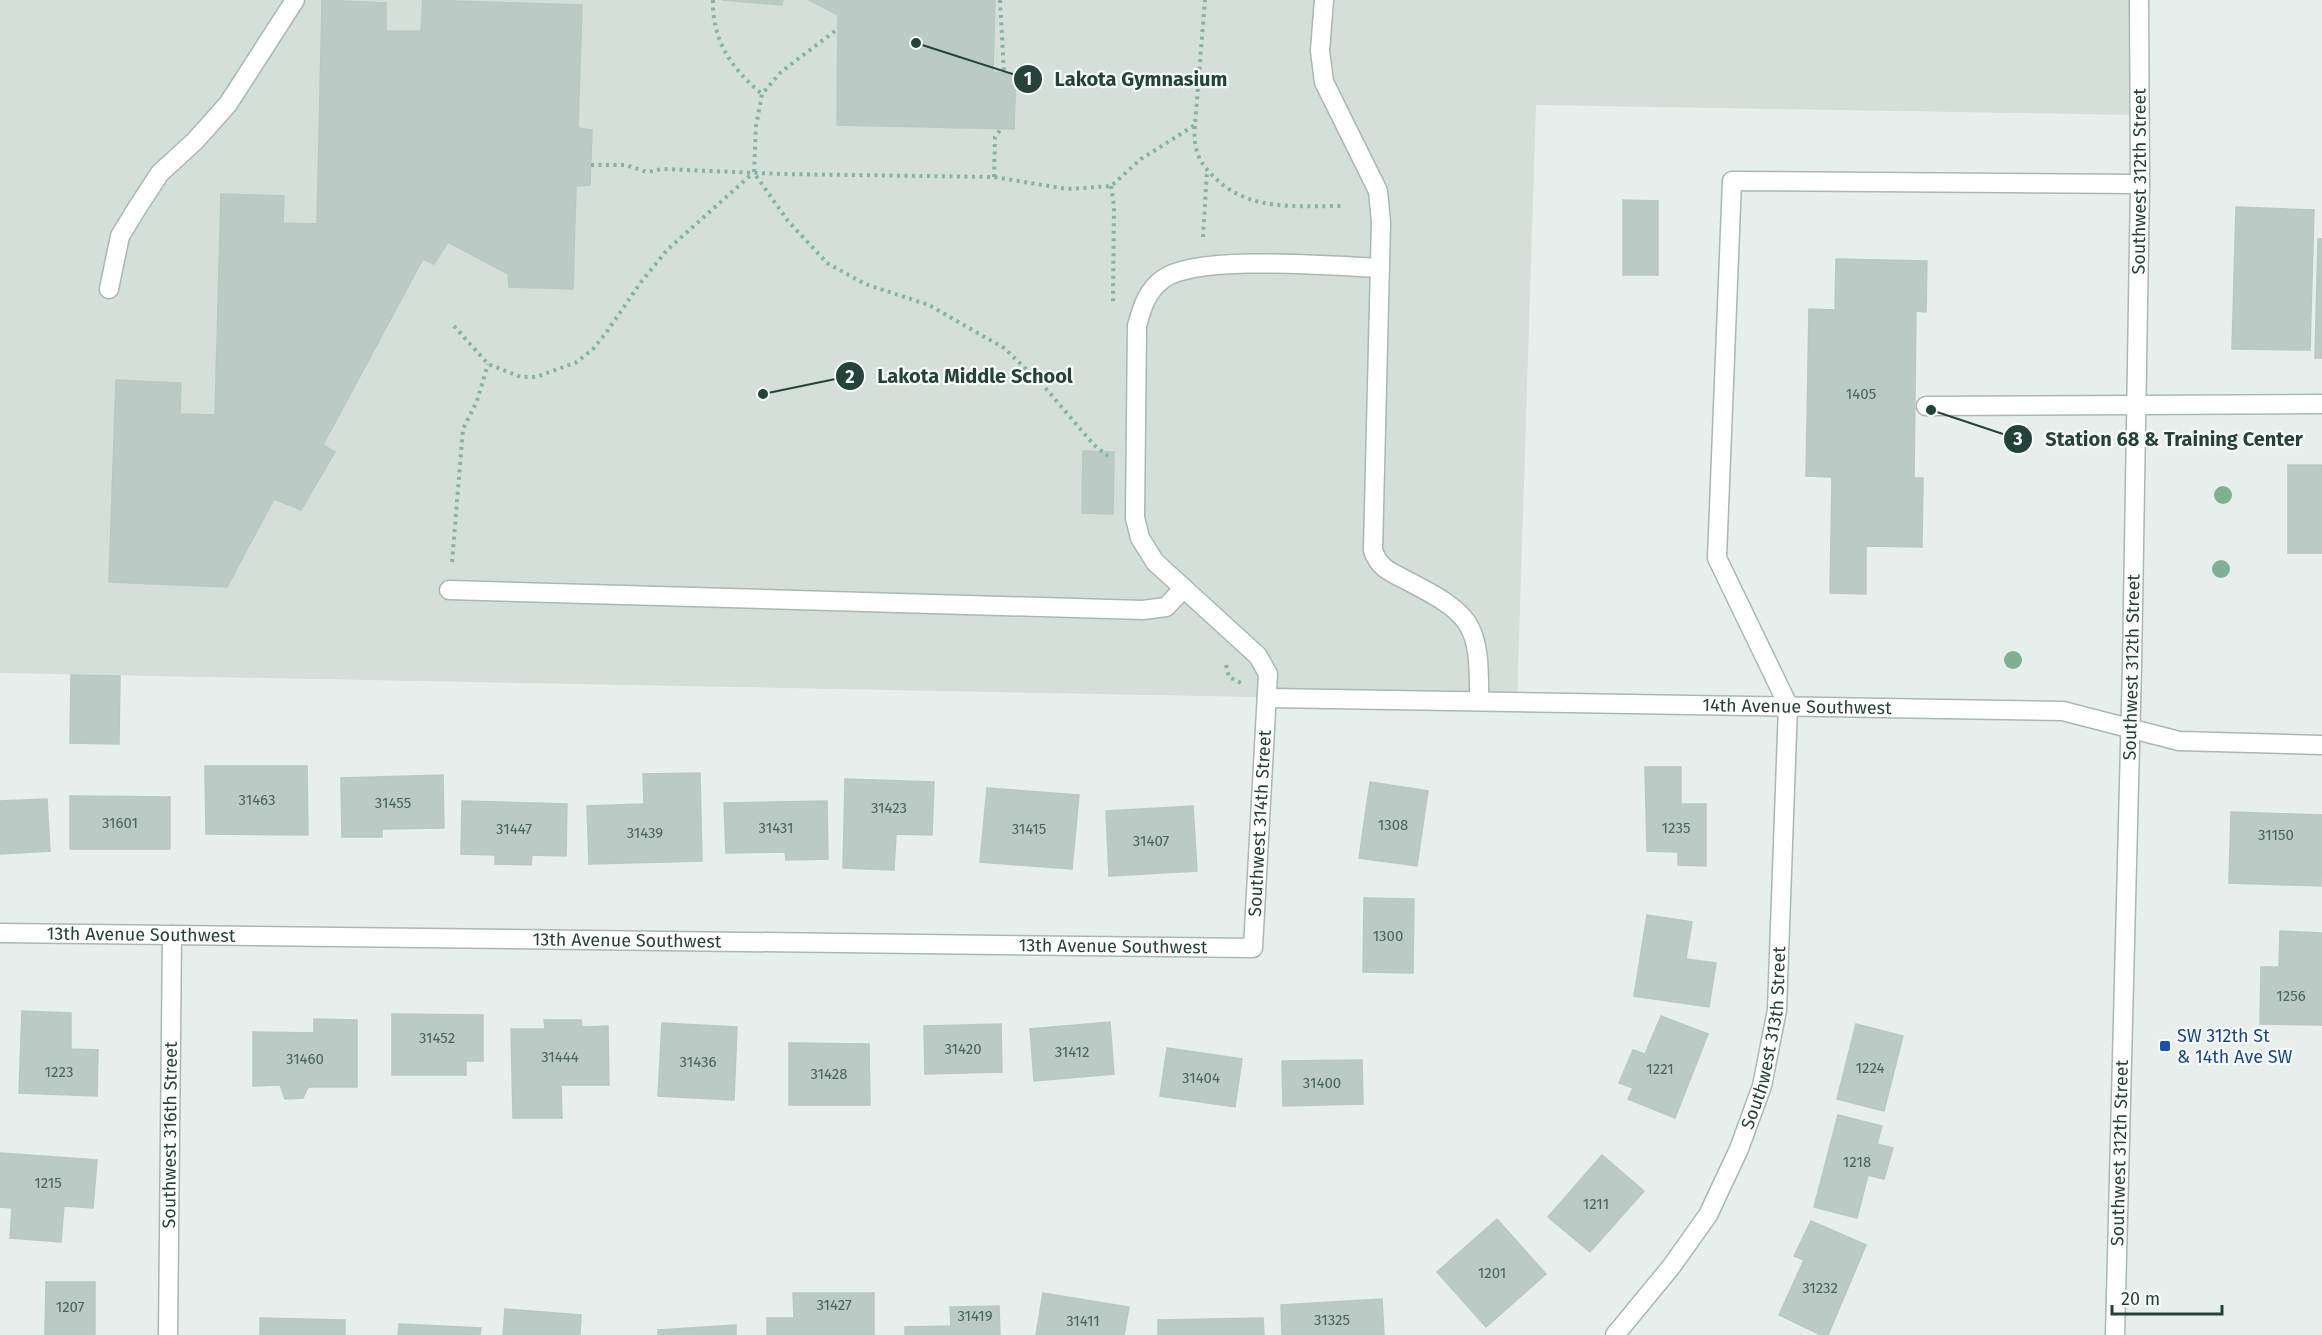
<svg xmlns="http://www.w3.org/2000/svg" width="2322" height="1335" font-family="'Fira Sans',sans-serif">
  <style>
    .built { fill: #d4dfda }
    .building { fill: #bbcac4; stroke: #b8c9c2; stroke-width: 1.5 }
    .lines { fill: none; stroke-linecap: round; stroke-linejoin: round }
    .minor-casing { stroke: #a8b8b2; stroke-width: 21 }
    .path { stroke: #86b3a5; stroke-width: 4; stroke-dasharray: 3 4.5; stroke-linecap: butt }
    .minor { stroke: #fff; stroke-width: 18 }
    .tree { fill: #80af93 }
    .transit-dot { fill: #1a4fb4; stroke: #f7fbf9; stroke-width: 2 }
    .labels { text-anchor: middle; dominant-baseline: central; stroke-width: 4.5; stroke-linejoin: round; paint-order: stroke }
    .number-label { font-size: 15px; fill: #4a645c }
    .street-label { font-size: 18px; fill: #24423a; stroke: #f7fbf9 }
    .transit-label { font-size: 18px; fill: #164399; stroke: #f7fbf9; text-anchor: start }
    .leader { fill: none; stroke: #24423a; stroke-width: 2 }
    .callout-dot { fill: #24423a; stroke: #f7fbf9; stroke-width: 2 }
    .mark-label { font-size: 18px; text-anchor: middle; font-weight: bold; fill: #fff }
    .callout-label { font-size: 20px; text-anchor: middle; font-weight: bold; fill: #24423a; stroke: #f7fbf9; stroke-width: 4.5; stroke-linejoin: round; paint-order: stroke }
  </style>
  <rect width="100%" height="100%" fill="#e6efeb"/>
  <path class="built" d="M0 0H2141V115L1536 105 1517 702 0 673Z"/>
  <g class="building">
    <path d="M322 0 386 3V31H421L423 0 582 5 578 128 592 130 590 185 576 186 573 289 509 287 508 274 448 242 434 264 423 259 323 445 335 452 301 510 274 499 227 587 109 582 116 380 181 383 180 414 215 415 221 194 284 196 283 223 317 224Z"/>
    <path d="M722 0H783L782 5Z"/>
    <path d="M809 0H995L993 72 1016 73 1014 129 837 125 838 15Z"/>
    <path d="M1623 200 1658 201V275H1623Z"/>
    <path d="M2236 207 2314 210 2310 350 2232 349Z"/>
    <path d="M2318 239H2322V358H2315Z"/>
    <path d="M1836 259 1927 261 1926 312 1916 311 1914 478H1923L1922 547 1866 546V594L1830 593 1832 477 1806 476 1809 309 1835 310Z"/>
    <path d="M1083 451 1114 452 1113 514 1082 513Z"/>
    <rect x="2288" y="465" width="34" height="88"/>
    <path d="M71 675 120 676 119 744 70 743Z"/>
    <path d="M205 766H307L308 835 206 834Z"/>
    <path d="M1645 767H1681V804H1706V866L1678 865V852L1647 851Z"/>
    <path d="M700 773 702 861 589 864 587 806 644 804 643 774Z"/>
    <path d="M443 775 444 828 382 829V837H342L341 778Z"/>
    <path d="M845 779 934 782 932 835 896 834 894 870 843 868Z"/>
    <path d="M1370 782 1428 791 1417 866 1359 858Z"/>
    <path d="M987 788 1079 795 1072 869 980 862Z"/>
    <path d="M70 796 170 797V849H70Z"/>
    <path d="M47 799 50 851 0 854V801Z"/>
    <path d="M462 801 567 804 566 856 532 855 531 865 495 864V855L461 854Z"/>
    <path d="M827 801 828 859 786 860 785 852 726 853 724 803Z"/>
    <path d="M1193 806 1197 871 1109 876 1106 811Z"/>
    <path d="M2231 812 2322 815 2321 886 2229 883Z"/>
    <path d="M1364 898 1414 899 1413 973 1363 972Z"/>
    <path d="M1647 915 1692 922 1686 959 1716 963 1709 1007 1634 996Z"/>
    <path d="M2280 931 2322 933V1025L2260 1024 2261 967H2279Z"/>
    <path d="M22 1011 71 1013V1049L98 1050 97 1096 19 1093Z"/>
    <path d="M392 1014 483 1015V1061H466V1075H392Z"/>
    <path d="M1661 1016 1708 1034 1675 1118 1628 1099 1633 1088 1619 1083 1633 1050 1645 1054Z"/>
    <path d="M314 1019 357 1020V1087H308L303 1098 285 1099 280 1085 253 1086V1032L314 1033Z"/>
    <path d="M544 1020H581L582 1027 608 1026 609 1085H561L562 1118H513L511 1029H545Z"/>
    <path d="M1110 1022 1114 1074 1034 1081 1030 1029Z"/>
    <path d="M662 1023 737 1027 734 1100 658 1096Z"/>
    <path d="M1001 1024 1002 1072 925 1074 924 1026Z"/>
    <path d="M1856 1024 1903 1036 1884 1111 1837 1099Z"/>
    <path d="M789 1043 869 1044 870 1105H789Z"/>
    <path d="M1167 1048 1242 1059 1235 1107 1160 1096Z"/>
    <path d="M1362 1060 1363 1104 1283 1106 1282 1061Z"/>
    <path d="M1838 1115 1882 1126 1877 1144 1893 1148 1884 1179 1868 1175 1857 1218 1814 1207Z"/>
    <path d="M0 1153 97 1160 93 1208 64 1206 61 1242 10 1238 12 1208 0 1207Z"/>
    <path d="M1602 1155 1644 1191 1590 1252 1548 1217Z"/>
    <path d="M1497 1219 1546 1274 1486 1327 1437 1272Z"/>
    <path d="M1811 1221 1866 1245 1828 1335H1821L1779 1315 1804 1260 1794 1256Z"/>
    <path d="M46 1282H95V1335H45Z"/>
    <path d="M793 1293H874V1335H767V1318H794Z"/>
    <path d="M1043 1293 1129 1307 1124 1335H1036Z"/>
    <path d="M1382 1299 1384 1335H1282L1281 1305Z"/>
    <path d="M999 1306 1000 1335H905V1327L951 1326 950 1307Z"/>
    <path d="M505 1309 581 1315 580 1335H503Z"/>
    <path d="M260 1318 345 1320V1335H260Z"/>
    <path d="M1263 1318 1264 1335H1158V1320Z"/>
    <path d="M399 1324 481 1328 480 1335H398Z"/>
    <path d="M736 1325V1335H658V1330Z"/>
  </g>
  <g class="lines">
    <defs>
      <g id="minor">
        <path d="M1324 0 1320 51 1324 82 1378 191 1381 222 1373 550C1378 566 1388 571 1402 578 1472 614 1480 621 1479 701"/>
        <path d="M109 289 120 236 139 205 160 173 195 141 228 104 295 0"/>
        <path d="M1926 406 2322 404"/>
        <path d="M449 590 1143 610 1166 607 1184 588"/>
        <path id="s1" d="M1267 698 2063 711 2179 741 2322 745"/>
        <path id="s2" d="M0 933 1253 948 1268 674 1258 656 1155 562 1140 538 1135 518 1137 326C1142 307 1147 291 1163 279 1198 254 1333 266 1380 268"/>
        <path id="s3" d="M168 1335 172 935"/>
        <path id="s4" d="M1615 1335 1671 1267 1708 1215 1739 1149 1762 1086 1777 1010 1788 705 1717 558 1732 181 2140 184"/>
        <path id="s5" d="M2115 1335 2132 666 2140 184 2139 0"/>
      </g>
    </defs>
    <use href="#minor" class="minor-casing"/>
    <g class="path">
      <path d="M713 0C712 41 732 69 762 94"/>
      <path d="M1000 0 1004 73"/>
      <path d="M835 31 781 72 762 94 756 126 754 173 788 221 827 263 865 284 929 305 1004 348 1042 384 1094 445 1108 456"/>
      <path d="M1195 126C1193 146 1197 160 1212 175 1247 212 1295 206 1342 206"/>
      <path d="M591 165H626L647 172 662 169 782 174 994 177 1067 189 1111 186 1141 159 1195 125 1205 0"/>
      <path d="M994 177 995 137 1001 129"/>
      <path d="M1111 186 1114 206 1113 302"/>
      <path d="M1203 237 1207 171"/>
      <path d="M454 326 488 364 521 377H536L577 362 593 349 606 333 641 282 668 249 753 173"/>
      <path d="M452 562 463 429 477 401 488 364"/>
      <path d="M1226 665 1229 677 1241 683"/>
    </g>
    <use href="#minor" class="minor"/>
  </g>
  <g class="tree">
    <circle cx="2223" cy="495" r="9"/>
    <circle cx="2221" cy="569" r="9"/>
    <circle cx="2013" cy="660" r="9"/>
  </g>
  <rect class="transit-dot" x="2159" y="1040" width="12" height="12" rx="3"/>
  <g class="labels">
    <g class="number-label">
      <text x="1861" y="394">1405</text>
      <text x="257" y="800">31463</text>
      <text x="393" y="803">31455</text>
      <text x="889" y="808">31423</text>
      <text x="120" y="823">31601</text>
      <text x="1393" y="825">1308</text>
      <text x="776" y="828">31431</text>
      <text x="1676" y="828">1235</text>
      <text x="514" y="829">31447</text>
      <text x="1029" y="829">31415</text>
      <text x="645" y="833">31439</text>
      <text x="2276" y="835">31150</text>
      <text x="1151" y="841">31407</text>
      <text x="1388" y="936">1300</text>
      <text x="2291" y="996">1256</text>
      <text x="437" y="1038">31452</text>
      <text x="963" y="1049">31420</text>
      <text x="1072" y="1052">31412</text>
      <text x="560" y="1057">31444</text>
      <text x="305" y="1059">31460</text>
      <text x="698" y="1062">31436</text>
      <text x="1870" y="1068">1224</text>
      <text x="1660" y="1069">1221</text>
      <text x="59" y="1072">1223</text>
      <text x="829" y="1074">31428</text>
      <text x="1201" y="1078">31404</text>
      <text x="1322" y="1083">31400</text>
      <text x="1857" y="1162">1218</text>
      <text x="48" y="1183">1215</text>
      <text x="1596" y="1204">1211</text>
      <text x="1492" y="1273">1201</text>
      <text x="1820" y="1288">31232</text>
      <text x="834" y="1305">31427</text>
      <text x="70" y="1307">1207</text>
      <text x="975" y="1316">31419</text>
      <text x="1332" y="1320">31325</text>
      <text x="1083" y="1321">31411</text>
    </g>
    <g class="street-label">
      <text stroke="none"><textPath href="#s5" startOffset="1154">Southwest 312th Street</textPath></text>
      <text stroke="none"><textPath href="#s5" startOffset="668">Southwest 312th Street</textPath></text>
      <text stroke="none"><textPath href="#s1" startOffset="530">14th Avenue Southwest</textPath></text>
      <text stroke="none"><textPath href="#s2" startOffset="1378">Southwest 314th Street</textPath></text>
      <text stroke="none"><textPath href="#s2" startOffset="141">13th Avenue Southwest</textPath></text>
      <text stroke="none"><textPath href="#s2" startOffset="627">13th Avenue Southwest</textPath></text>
      <text stroke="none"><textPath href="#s2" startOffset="1113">13th Avenue Southwest</textPath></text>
      <text stroke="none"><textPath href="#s4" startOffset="340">Southwest 313th Street</textPath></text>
      <text stroke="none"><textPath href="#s3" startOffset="200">Southwest 316th Street</textPath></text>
      <text stroke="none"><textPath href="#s5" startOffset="182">Southwest 312th Street</textPath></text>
    </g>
    <g class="transit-label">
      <text x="2177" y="1036">SW 312th St<tspan x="2177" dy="21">&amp; 14th Ave SW</tspan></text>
    </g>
  </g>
  <path class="leader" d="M916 43L1028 79M763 394L850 376M1931 410L2018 439"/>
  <g class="callout-dot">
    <circle cx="916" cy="43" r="6"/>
    <circle cx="763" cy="394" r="6"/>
    <circle cx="1931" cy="410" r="6"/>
    <circle cx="1028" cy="79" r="15"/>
    <circle cx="850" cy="376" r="15"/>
    <circle cx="2018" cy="439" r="15"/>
  </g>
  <g class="mark-label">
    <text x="1028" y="85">1</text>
    <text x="850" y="383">2</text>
    <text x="2018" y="445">3</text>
  </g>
  <g class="callout-label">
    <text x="1141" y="86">Lakota Gymnasium</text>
    <text x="975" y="383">Lakota Middle School</text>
    <text x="2174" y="446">Station 68 &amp; Training Center</text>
  </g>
  <path d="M2112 1305v9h110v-9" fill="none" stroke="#24423a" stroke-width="3"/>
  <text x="2121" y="1305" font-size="18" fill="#24423a" stroke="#f7fbf9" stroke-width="4.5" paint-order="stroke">20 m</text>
</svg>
